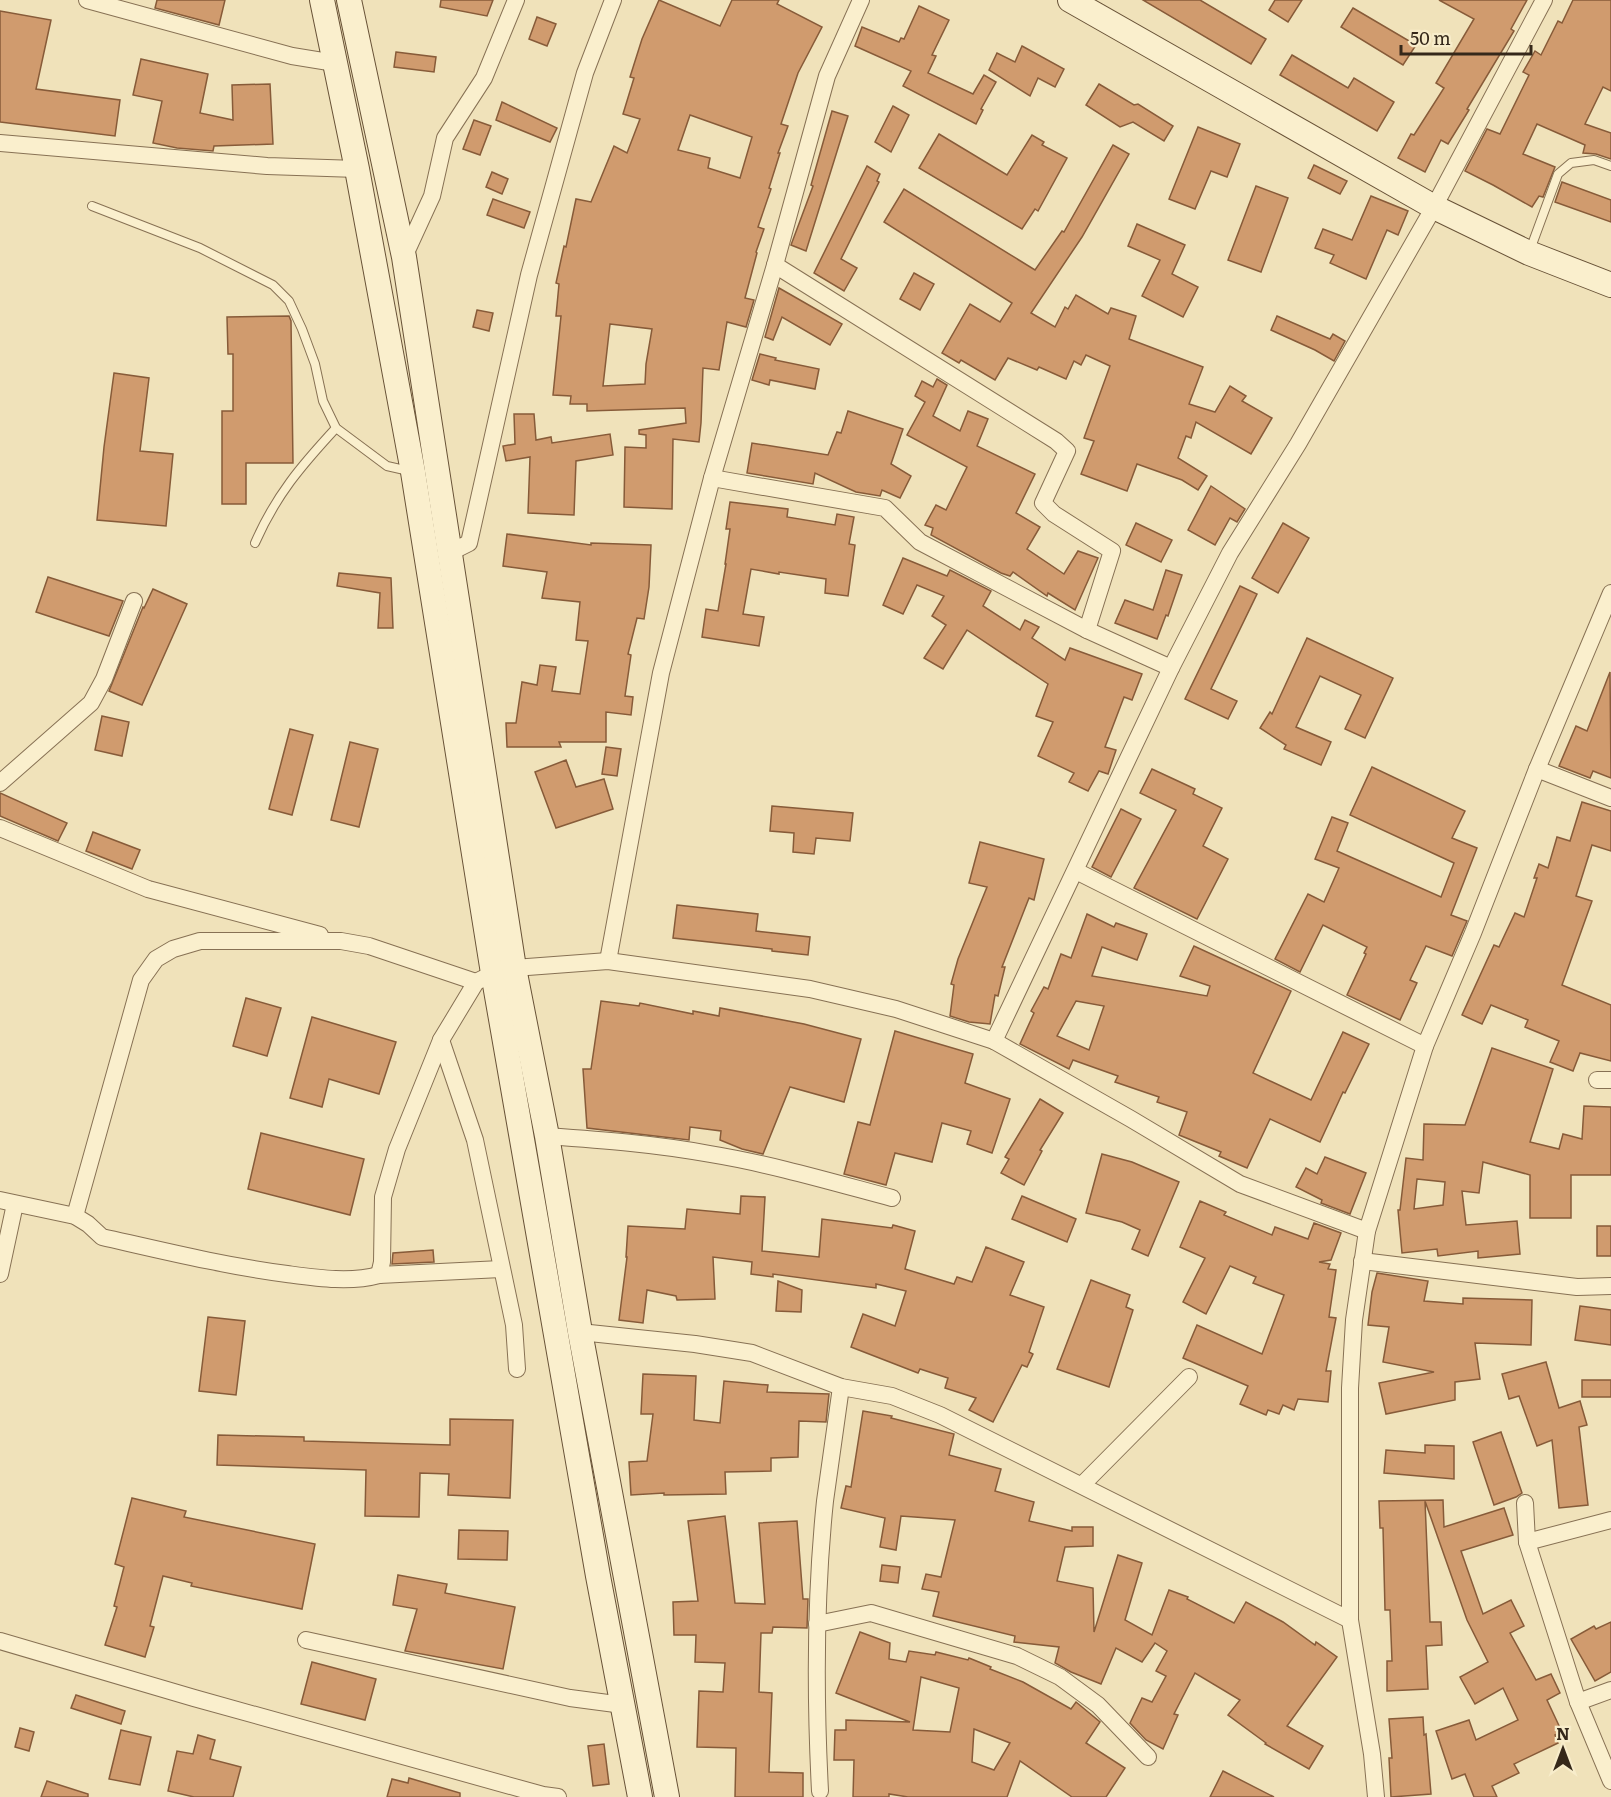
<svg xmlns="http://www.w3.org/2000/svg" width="1611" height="1797" font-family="Literata,serif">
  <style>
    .building { fill: #d09b6e; stroke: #875b39; stroke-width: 1.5; fill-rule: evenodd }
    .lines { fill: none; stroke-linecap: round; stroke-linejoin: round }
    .service-casing { stroke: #877154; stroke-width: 10 }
    .minor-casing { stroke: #877154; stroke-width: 18 }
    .secondary-casing { stroke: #685237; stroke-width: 26 }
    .service { stroke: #faefcd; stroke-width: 8 }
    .minor { stroke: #faefcd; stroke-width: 16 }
    .secondary { stroke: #faefcd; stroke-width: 24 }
  </style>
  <rect width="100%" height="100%" fill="#f0e2ba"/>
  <g class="building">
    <path d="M157 0H225L219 25 155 8Z"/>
    <path d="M441 0H493L487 16 440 7Z"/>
    <path d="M659 0 720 26 732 0H779L777 4 822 27 798 73 781 124 788 126 778 153H780L769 188 771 189 758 227 764 229 756 252 757 253 745 298 754 300 746 327 727 322 719 370 703 368 701 423 699 442 673 439 672 509 624 507 625 447 646 448V435L639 434V430L686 423 685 408 587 411V404H570L571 396 553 395 561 316H556L559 284 556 283 564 246 566 247 576 199 591 202 614 146 627 153 640 119 623 114 634 78 630 77 642 39ZM690 115 752 137 740 178 708 168 710 158 678 150ZM610 324 652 329 646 364 645 384 603 386Z"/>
    <path d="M1143 0H1200L1266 39 1251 64Z"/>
    <path d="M1275 0H1302L1288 22 1269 10Z"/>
    <path d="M1439 0H1527L1511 29 1514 31 1467 109 1469 110 1448 144 1441 140 1425 172 1398 158 1411 134 1414 135 1444 88 1436 83 1474 19Z"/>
    <path d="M1573 0H1611V91L1603 87 1585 124 1611 133V159L1596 154 1583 153 1585 145 1537 124 1523 154 1555 167 1543 197 1539 196 1532 207 1493 185 1465 171 1487 129 1500 134 1529 75 1523 72 1535 51 1541 55 1558 21 1562 23Z"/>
    <path d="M919 6 949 20 932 55 936 56 928 73 973 94 984 75 996 82 981 109 983 110 976 124 903 86 911 71 855 46 862 27 899 42 901 38 904 39Z"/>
    <path d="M1353 8 1416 45 1403 65 1341 27Z"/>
    <path d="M0 11 51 20 36 89 120 100 115 136 0 122Z"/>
    <path d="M537 17 556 24 547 46 529 39Z"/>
    <path d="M1022 46 1064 69 1055 87 1038 78 1030 96 989 70 997 53 1015 62Z"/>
    <path d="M396 52 436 57 434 72 394 67Z"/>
    <path d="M1292 55 1348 88 1354 78 1394 102 1377 131 1280 75Z"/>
    <path d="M141 59 208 74 200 113 233 120 232 85 270 84 273 144 214 146 213 151 177 148 153 143 162 101 133 95Z"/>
    <path d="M1099 84 1134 105 1138 104 1173 126 1164 141 1133 122 1120 127 1086 105Z"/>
    <path d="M502 102 557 128 550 142 496 120Z"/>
    <path d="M893 106 909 115 891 152 875 142Z"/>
    <path d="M832 111 848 116 806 251 791 245 813 186 811 185Z"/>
    <path d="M474 120 491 126 480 155 463 149Z"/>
    <path d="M1198 127 1240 144 1227 177 1211 171 1195 209 1169 199Z"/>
    <path d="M939 134 1007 175 1032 135 1044 142 1042 145 1067 158 1038 211 1035 209 1022 229 919 168Z"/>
    <path d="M1113 145 1129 154 1082 237 1031 313 1055 327 1065 307 1068 309 1076 295 1108 314 1111 308 1136 316 1129 339 1203 367 1189 404 1215 412 1230 386 1246 396 1242 401 1272 418 1251 454 1196 422 1191 438 1186 436 1178 458 1207 476 1198 490 1182 480 1137 464 1127 491 1081 474 1094 441 1084 438 1110 366 1086 355 1081 365 1074 361 1066 379 1039 367 1037 370 1008 358 995 380 961 360 959 363 942 353 970 304 1000 322 1012 303 884 222 904 189 1035 270 1062 231 1064 232Z"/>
    <path d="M1314 165 1347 181 1340 194 1308 178Z"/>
    <path d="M867 166 880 174 877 181 879 182 841 259 857 268 844 291 814 273Z"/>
    <path d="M492 172 508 179 502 194 486 187Z"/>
    <path d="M1562 182 1611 200V222L1555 202Z"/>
    <path d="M1256 186 1288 198 1261 272 1228 260Z"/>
    <path d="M1371 196 1408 211 1398 235 1387 230 1366 279 1330 263 1334 255 1315 248 1323 229 1352 240Z"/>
    <path d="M493 199 530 212 524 228 487 215Z"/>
    <path d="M1137 224 1185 245 1172 274 1198 287 1183 317 1142 296 1160 260 1128 246Z"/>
    <path d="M914 273 934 284 920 310 900 299Z"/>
    <path d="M779 288 842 324 830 345 782 317 773 340 765 337Z"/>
    <path d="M477 310 493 313 489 331 473 327Z"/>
    <path d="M289 316 291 321 293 463H246V504H222V411H233V354H228L227 317Z"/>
    <path d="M1277 316 1330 339 1333 334 1345 341 1334 361 1315 350 1271 330Z"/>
    <path d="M760 354 776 358 775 360 819 369 815 389 770 380 769 385 752 380Z"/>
    <path d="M114 373 149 378 140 451 173 454 166 526 97 520 104 447Z"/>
    <path d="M937 379 947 385 933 416 960 431 968 411 988 419 977 446 1035 474 1016 513 1040 527 1027 549 1064 574 1078 551 1098 558 1075 610 1048 593 1047 596 1013 572 1010 576 1001 573 931 535 933 528 925 525 936 505 946 510 967 467 907 435 925 402 915 396 922 381 933 387Z"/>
    <path d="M848 411 903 429 891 464 911 476 900 498 882 490 880 496 856 492 815 473 813 484 747 473 752 443 828 455 837 432 841 433Z"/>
    <path d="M514 414H534L536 440 551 437 552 443 610 434 613 455 576 461 574 515 528 513 530 457 506 461 503 446 515 444Z"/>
    <path d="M1211 486 1245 509 1237 522 1230 518 1215 545 1188 530Z"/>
    <path d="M730 502 788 509 787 517 835 525 837 514 854 517 849 544 855 545 848 596 825 593 826 579 779 572V574L751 569 743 614 764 617 759 646 702 637 706 609 718 611 726 564H725L730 529H726Z"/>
    <path d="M1136 523 1172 540 1161 562 1126 545Z"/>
    <path d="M1283 523 1309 538 1278 593 1252 578Z"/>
    <path d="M507 534 591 545V543L651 545 649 587 644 619 637 618 628 654 631 655 625 696 633 697 631 715 606 712V742H559L561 747H507L506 723H516L522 682 537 685 540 665 556 667 552 691 580 694 588 641 576 640 580 602 542 598 547 572 503 566Z"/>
    <path d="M903 558 947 576 950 570 991 591 983 606 1020 630 1025 620 1039 627 1032 638 1065 660 1070 648 1142 674 1132 700 1124 697 1105 747 1116 750 1108 774 1099 771 1088 791 1069 782 1074 773 1038 756 1053 722 1036 716 1048 684 967 630 943 669 924 658 946 625 932 616 944 596 917 585 903 614 883 605Z"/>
    <path d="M1166 570 1182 575 1168 616 1166 615 1157 639 1115 623 1125 600 1153 610Z"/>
    <path d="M339 573 391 578 393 628H378L380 593 337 586Z"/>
    <path d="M48 577 123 601 109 636 36 612Z"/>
    <path d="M1240 586 1257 594 1211 689 1237 701 1228 719 1185 699Z"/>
    <path d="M153 589 187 604 142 705 109 691 143 607 144 608Z"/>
    <path d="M1307 638 1393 678 1365 738 1345 729 1361 695 1320 676 1296 727 1331 742 1321 765 1284 749 1286 745 1260 728 1270 712 1272 714Z"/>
    <path d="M1610 672 1611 778 1593 771 1590 778 1559 766 1576 726 1587 731Z"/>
    <path d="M102 716 129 722 122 756 95 750Z"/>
    <path d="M290 729 313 735 292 815 269 809Z"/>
    <path d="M350 742 378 749 359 827 331 820Z"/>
    <path d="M606 747 621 749 617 776 602 774Z"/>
    <path d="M566 760 576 787 604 779 613 809 556 828 535 772Z"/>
    <path d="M1372 767 1465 811 1452 838 1477 848 1451 915 1467 921 1452 956 1426 946 1410 980 1417 983 1400 1020 1347 995 1366 954 1364 953 1367 947 1323 925 1300 972 1275 959 1308 894 1324 902 1339 868 1315 859 1332 817 1348 823 1337 851 1441 897 1454 863 1350 815Z"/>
    <path d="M1152 769 1195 789 1193 794 1222 808 1203 846 1228 859 1197 919 1134 888 1176 810 1140 793Z"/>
    <path d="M0 793 67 823 58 841 0 816Z"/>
    <path d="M1582 802 1611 811V851L1592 845 1576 896 1592 901 1562 985 1611 1005V1061L1580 1053 1573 1071 1550 1062 1559 1041 1525 1027 1528 1020 1491 1005 1482 1024 1462 1015 1494 945 1499 947 1515 913 1524 917 1537 878H1534L1539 864 1548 868 1557 837 1570 841Z"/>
    <path d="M772 806 853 813 850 841 816 838 814 854 793 852 794 833 770 831Z"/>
    <path d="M1121 809 1141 819 1111 877 1092 867Z"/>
    <path d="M93 832 140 850 132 869 86 851Z"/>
    <path d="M980 842 1044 859 1034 900 1029 898 1002 967H1005L998 996 995 995 990 1024 969 1022 950 1016 954 985 951 984 958 959 987 887 969 883Z"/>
    <path d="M677 905 758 914 756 931 810 937 808 955 772 951V949L673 938Z"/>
    <path d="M1087 914 1114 927 1116 923 1147 934 1137 960 1102 947 1092 976 1207 996 1210 986 1180 976 1194 946 1291 991 1253 1073 1311 1100 1343 1032 1369 1044 1345 1093 1343 1092 1320 1142 1270 1119 1247 1168 1219 1156 1221 1152 1179 1135 1187 1112 1157 1102 1159 1097 1115 1082 1118 1076 1073 1060 1069 1069 1020 1044 1034 1013 1031 1011 1044 987 1048 989 1061 954 1071 958ZM1076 1001 1104 1006 1089 1050 1057 1036Z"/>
    <path d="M246 998 281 1008 267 1056 233 1046Z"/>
    <path d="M601 1001 639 1006 640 1003 693 1014V1011L719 1016 720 1008 804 1024 861 1039 844 1102 790 1087 763 1154 742 1149 720 1140 721 1131 690 1127 689 1140 587 1128 583 1069H591Z"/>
    <path d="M312 1017 396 1042 379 1094 329 1079 322 1107 290 1098Z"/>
    <path d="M895 1031 973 1054 965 1083 1010 1099 992 1153 967 1144 971 1131 942 1123 932 1162 895 1153 886 1185 844 1174 858 1122 870 1125Z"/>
    <path d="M1492 1048 1553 1069 1530 1142 1559 1149 1563 1134 1582 1139 1584 1106 1611 1107V1175H1571V1218H1530V1175L1483 1162 1479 1193 1462 1191 1466 1225 1517 1221 1520 1254 1478 1258V1251L1438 1256 1437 1249 1402 1253 1398 1210H1400L1406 1158 1423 1160 1424 1124 1465 1125ZM1417 1179 1445 1182 1443 1205 1414 1209Z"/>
    <path d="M1040 1099 1063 1113 1040 1150 1042 1151 1024 1185 1001 1173 1009 1159 1005 1157Z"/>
    <path d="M261 1133 364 1159 350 1215 248 1189Z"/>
    <path d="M1102 1154 1132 1162 1179 1182 1148 1256 1132 1249 1140 1230 1122 1222 1086 1213Z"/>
    <path d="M1325 1157 1366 1173 1350 1214 1321 1203 1322 1200 1296 1187 1306 1168 1317 1174Z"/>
    <path d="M741 1196 765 1197 762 1251 819 1257 822 1219 892 1228 893 1225 915 1231 905 1269 954 1284 957 1277 972 1282 986 1247 1024 1262 1010 1295 1044 1307 1029 1352 1033 1354 1027 1367 1022 1365 993 1422 969 1410 976 1398 945 1388 948 1378 920 1369 918 1373 851 1347 863 1314 895 1326 906 1291 876 1284V1288L773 1274V1277L751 1274 752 1262 713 1257 715 1299 677 1300 676 1296 647 1290 643 1323 619 1320 627 1257H626L628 1226 685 1229 687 1209 740 1214Z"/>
    <path d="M1022 1196 1076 1219 1067 1242 1012 1219Z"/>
    <path d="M1200 1201 1226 1212 1224 1215 1272 1235 1275 1227 1308 1239 1314 1223 1341 1233 1331 1260 1319 1262 1330 1264 1328 1269 1336 1270 1329 1317 1336 1318 1326 1371H1331L1328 1402 1298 1399 1294 1410 1283 1405 1279 1414 1268 1410 1266 1415 1240 1404 1248 1386 1183 1358 1197 1325 1262 1354 1284 1295 1253 1283 1256 1277 1230 1266 1206 1314 1183 1302 1205 1258 1180 1247Z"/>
    <rect x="1597" y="1226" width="14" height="30"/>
    <path d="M433 1250 434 1262 392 1264 393 1253Z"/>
    <path d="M1377 1273 1428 1281 1424 1301 1463 1304V1298L1532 1300 1531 1345 1475 1343 1480 1379 1455 1382V1400L1386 1414 1379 1383 1434 1372 1383 1362 1389 1327 1368 1325 1372 1292Z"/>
    <path d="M1091 1280 1130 1295 1126 1307 1133 1310 1109 1387 1057 1369Z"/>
    <path d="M778 1281 802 1290 801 1312 776 1311Z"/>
    <path d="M1580 1306 1611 1310V1345L1575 1340Z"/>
    <path d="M208 1317 245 1321 236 1395 199 1391Z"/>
    <path d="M1546 1362 1559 1408 1580 1401 1587 1425 1579 1427 1588 1505 1559 1508 1552 1440 1537 1446 1519 1396 1509 1399 1502 1374Z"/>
    <path d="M643 1374 696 1376 694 1420 720 1423 724 1381 768 1385 767 1392 829 1394 826 1422 799 1421 798 1457 771 1458V1471L725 1472 726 1494 664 1495V1493L631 1495 629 1462 647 1461 653 1414H641Z"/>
    <rect x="1582" y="1380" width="29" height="17"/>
    <path d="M863 1411 892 1416 891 1418 954 1434 949 1455 1001 1469 995 1491 1034 1502 1029 1521 1072 1531V1527H1093V1546L1065 1547 1057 1581 1093 1588 1094 1632 1118 1555 1142 1563 1125 1620 1152 1635 1169 1590 1188 1597 1187 1599 1234 1623 1246 1602 1283 1622 1315 1645 1316 1642 1337 1657 1287 1726 1323 1746 1309 1769 1265 1744 1266 1743 1228 1715 1240 1700 1195 1673 1174 1714 1178 1715 1163 1749 1146 1740 1130 1723 1142 1698 1152 1702 1166 1676 1156 1671 1167 1651 1155 1643 1142 1662 1116 1648 1101 1684 1071 1672 1055 1663 1059 1647 1014 1642 1015 1636 933 1616 939 1592 922 1589 926 1574 941 1577 955 1520 901 1516 896 1550 880 1547 885 1518 841 1508 846 1486 851 1487Z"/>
    <path d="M450 1419 513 1420 510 1498 448 1495 449 1474 420 1473 419 1517 365 1516 366 1470 217 1465 218 1435 304 1437V1441L450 1445Z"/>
    <path d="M1501 1432 1522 1493 1516 1497 1494 1505 1473 1442Z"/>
    <path d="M1425 1445 1454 1446V1479L1384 1473 1386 1450 1425 1453Z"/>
    <path d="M132 1498 186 1511 184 1517 315 1544 302 1609 191 1586 192 1583 163 1576 150 1626 154 1627 145 1657 105 1645 117 1607 114 1606 124 1567 115 1564Z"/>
    <path d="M1443 1500 1444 1527 1504 1508 1513 1535 1461 1551 1483 1614 1511 1600 1524 1626 1510 1633 1536 1680 1551 1674 1560 1693 1547 1700 1562 1732 1555 1735 1558 1743 1514 1764 1519 1773 1492 1786 1497 1797H1474L1465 1774 1452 1779 1436 1731 1469 1720 1476 1740 1518 1720 1503 1688 1475 1704 1460 1677 1488 1662 1467 1620 1425 1501 1430 1622H1441L1442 1645 1426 1646 1428 1689 1387 1691V1661H1392L1390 1610H1385L1383 1528H1380L1379 1501Z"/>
    <path d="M725 1516 735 1603 765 1604 759 1523 797 1521 803 1599H808L807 1628 773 1627 772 1633H761L759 1692 772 1693 769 1772 803 1773V1797H735L736 1748 697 1747 699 1691 723 1692 725 1663 695 1662 696 1635H674L673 1602 698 1601 688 1521Z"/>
    <path d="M459 1530 508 1531 507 1560 458 1559Z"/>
    <path d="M882 1565 900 1567 898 1583 880 1581Z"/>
    <path d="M398 1575 447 1584 445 1593 515 1607 503 1669 405 1651 417 1609 393 1605Z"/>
    <path d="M1611 1622V1672L1595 1681 1571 1639 1594 1626 1596 1629Z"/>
    <path d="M860 1632 890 1643 889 1659 906 1662 909 1651 935 1655 936 1652 968 1660 969 1658 991 1667 990 1669 1023 1682 1071 1709 1076 1702 1100 1722 1086 1743 1125 1768 1106 1797H1072L1020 1761 1007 1797H908L889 1794V1797H853L854 1760H834L835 1730H846V1720L910 1722 836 1693ZM921 1677 959 1688 950 1732 913 1730ZM974 1729 1010 1743 994 1770 972 1762Z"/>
    <path d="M312 1662 376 1679 365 1720 301 1704Z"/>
    <path d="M76 1695 125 1711 121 1724 71 1708Z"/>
    <path d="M1423 1717 1424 1735 1426 1734 1431 1794 1391 1797 1389 1758H1392L1389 1719Z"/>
    <path d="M20 1728 34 1732 29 1751 15 1747Z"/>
    <path d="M121 1730 151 1737 140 1785 109 1779Z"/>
    <path d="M198 1735 215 1740 210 1759 241 1767 233 1797H194L168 1791 177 1751 193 1754Z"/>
    <path d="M604 1744 609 1784 593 1786 588 1746Z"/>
    <path d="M1223 1771 1274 1797H1210Z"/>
    <path d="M409 1778 460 1793V1797H387L392 1779 408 1783Z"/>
    <path d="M47 1781 88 1794V1797H41Z"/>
  </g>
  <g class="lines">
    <defs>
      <g id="service">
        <path d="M92 206 200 248 273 285 289 301 302 329 315 364 323 401 336 428 387 466 409 471"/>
        <path d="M1530 250 1558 174 1571 163 1594 160 1611 166"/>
        <path d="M255 543C276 495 301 466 336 428"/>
      </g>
      <g id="minor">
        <path d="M87 0 292 56 335 63"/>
        <path d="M0 143 267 166 357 169"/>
        <path d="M404 257 432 196 445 138 484 78 516 0"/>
        <path d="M775 265 1056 441 1067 451 1043 503 1054 514 1112 551 1087 630"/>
        <path d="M712 478 885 508 920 542 1087 630 1171 668"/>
        <path d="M451 552 469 543 529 275 585 73 613 0"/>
        <path d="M1537 769 1611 798"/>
        <path d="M0 783 91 703 104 679 134 601"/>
        <path d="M0 828 148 889 320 935"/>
        <path d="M1076 871 1425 1046"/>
        <path d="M608 961 661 673 712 478 775 265 827 76 861 0"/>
        <path d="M514 968 608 961 810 989 896 1009 994 1041 1131 1119 1240 1184 1367 1231"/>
        <path d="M441 1040 475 1140 514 1325 517 1369"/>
        <path d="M994 1041 1171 668 1230 553 1298 444 1434 207 1544 0"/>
        <path d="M1597 1080H1611"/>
        <path d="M547 1136C602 1140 656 1144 710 1154 771 1164 832 1182 892 1198"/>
        <path d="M0 1200 75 1216 88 1224 102 1237C164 1251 225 1266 287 1274 317 1278 350 1283 379 1275L501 1269"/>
        <path d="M75 1216 141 980 156 959 173 949 200 941H341L369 946 476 982"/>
        <path d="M1362 1261 1577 1287 1611 1286"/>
        <path d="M0 1274 15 1204"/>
        <path d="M379 1275 382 1262 383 1197 397 1149 441 1040 476 982 484 978"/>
        <path d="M580 1332 695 1344 752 1353 841 1387 892 1396 940 1415 1350 1620"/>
        <path d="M1082 1485 1189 1377"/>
        <path d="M1525 1503 1527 1542 1578 1702 1611 1781"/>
        <path d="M1527 1542 1611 1520"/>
        <path d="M817 1624 871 1613 1017 1656 1060 1677 1098 1705 1148 1757"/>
        <path d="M306 1640 570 1698 623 1705"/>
        <path d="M0 1641 194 1698 543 1795 558 1797"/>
        <path d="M1578 1702 1611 1690"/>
        <path d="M820 1791C815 1694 815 1597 825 1501 830 1463 836 1425 841 1387"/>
        <path d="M1376 1797 1372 1754 1350 1620V1388L1354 1320 1367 1231 1425 1046 1473 933 1537 769 1611 593"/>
      </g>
      <g id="secondary">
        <path d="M322 0 357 169 413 472 493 973 598 1576 640 1797"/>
        <path d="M349 0 404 257 514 968 547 1136 580 1332 667 1797"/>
        <path d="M1070 0 1434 207 1529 253 1611 285"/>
      </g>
    </defs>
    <use href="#service" class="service-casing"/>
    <use href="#minor" class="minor-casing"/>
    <use href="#secondary" class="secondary-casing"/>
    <use href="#service" class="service"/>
    <use href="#minor" class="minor"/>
    <use href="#secondary" class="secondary"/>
  </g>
  <g transform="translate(1563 1749)" stroke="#f7ecca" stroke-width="4.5" paint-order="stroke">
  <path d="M0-4.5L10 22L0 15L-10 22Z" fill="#35281a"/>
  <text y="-9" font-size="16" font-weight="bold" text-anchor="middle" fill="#35281a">N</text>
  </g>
  <path d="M1401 45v9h130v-9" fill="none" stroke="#35281a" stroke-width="3"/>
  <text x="1410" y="45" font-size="18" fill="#35281a" stroke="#f7ecca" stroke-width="4.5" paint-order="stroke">50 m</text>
</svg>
